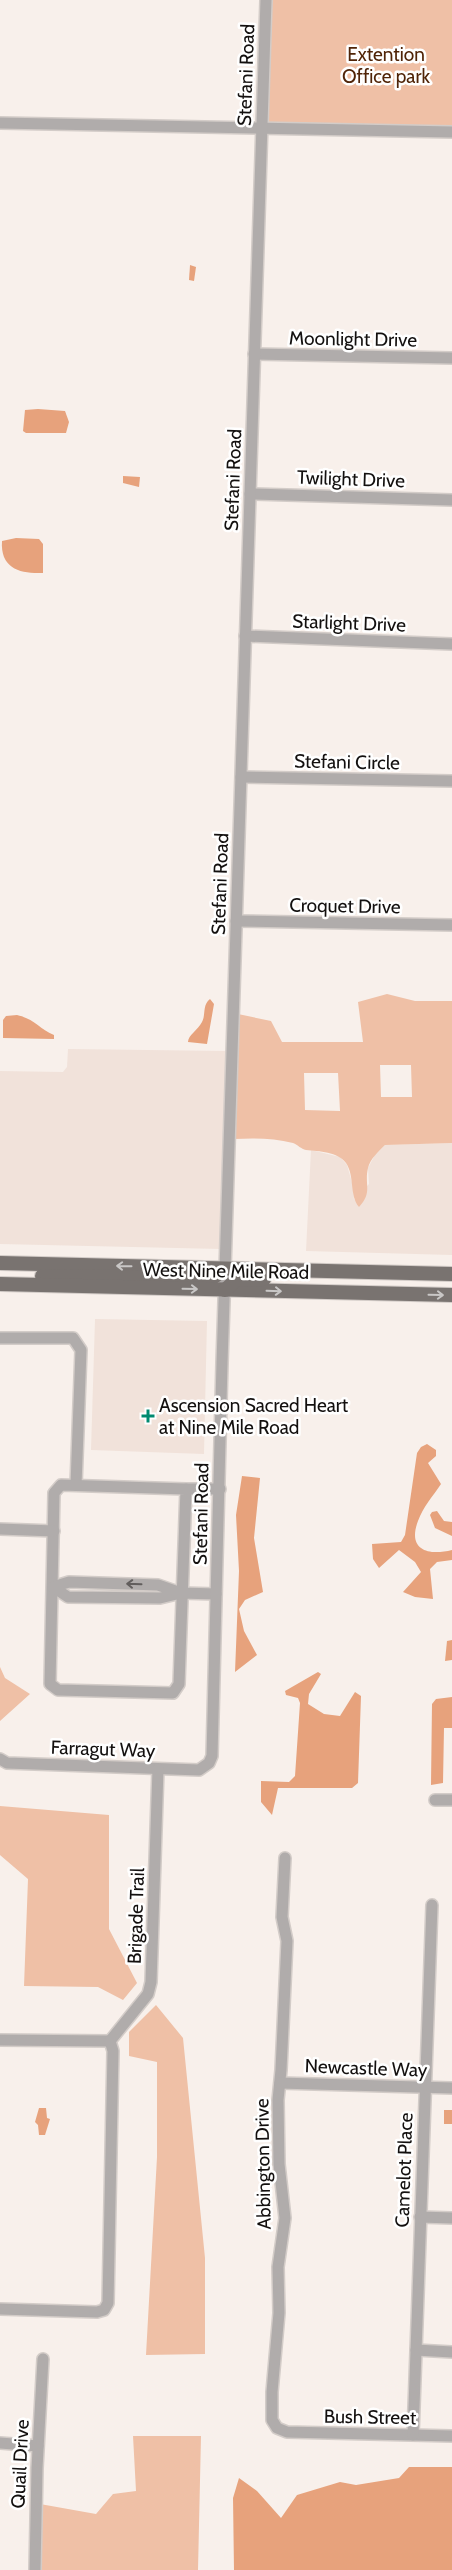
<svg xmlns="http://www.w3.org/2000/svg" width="452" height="2570" font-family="Cabin,sans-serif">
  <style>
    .built { fill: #f1e2da }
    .green { fill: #efc0a6; fill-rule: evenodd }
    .water { fill: #e7a27c }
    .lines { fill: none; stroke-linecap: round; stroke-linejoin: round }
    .minor-casing { stroke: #d3ccc8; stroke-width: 14 }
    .major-casing { stroke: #d3ccc8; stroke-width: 16 }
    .minor { stroke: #b0acab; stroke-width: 11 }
    .major { stroke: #797370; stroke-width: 14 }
    .oneway { stroke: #c9c7c6 }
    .oneway2 { stroke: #625e5d }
    .poi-dot { fill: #008a70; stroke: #fff; stroke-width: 2 }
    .labels { text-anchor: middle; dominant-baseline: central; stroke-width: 5; stroke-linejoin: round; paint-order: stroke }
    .park-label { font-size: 19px; fill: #502407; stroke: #fff }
    .street-label { font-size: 19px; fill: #13100f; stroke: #fff }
    .poi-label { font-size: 19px; fill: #13100f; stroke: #fff; text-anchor: start }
  </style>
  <rect width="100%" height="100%" fill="#f8f0eb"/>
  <g class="built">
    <path d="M68 1049 227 1051 221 1249 0 1244V1071L63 1072 67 1067Z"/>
    <path d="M452 1143V1255L306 1251 311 1150 340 1157 347 1165 353 1186 354 1200 369 1184 368 1168 376 1153 385 1145Z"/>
    <path d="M95 1319 207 1321 204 1454 91 1450Z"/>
  </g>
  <g class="green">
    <path d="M266 0H452V132L262 128Z"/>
    <path d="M387 994 415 1001H452V1143L385 1145C379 1151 370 1159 368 1168 364 1185 373 1192 359 1207 349 1195 355 1176 346 1163 338 1152 319 1151 306 1150 301 1149 298 1145 293 1143 274 1138 254 1138 234 1139L238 1014 271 1021 282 1042H363L358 1002ZM380 1065H411L412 1097H381ZM304 1073H338L340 1111 305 1110Z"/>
    <path d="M0 1667 5 1678 30 1694 0 1721Z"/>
    <path d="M0 1806 109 1815V1929L137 1983 123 2000 98 1987 24 1986 28 1879 0 1855Z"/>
    <path d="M156 2005 183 2038 205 2258V2354L146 2355 157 2157V2062L129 2056V2032Z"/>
    <path d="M133 2436H201L198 2570H40V2504L96 2514 113 2494 136 2491Z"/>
  </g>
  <g class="water">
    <path d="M190 265 196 267 194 281 189 280Z"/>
    <path d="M38 409 65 411 69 422 66 433H26L23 431 25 410Z"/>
    <path d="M123 476 140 477 139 487 123 483Z"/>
    <path d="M16 538 39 539 43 544V573C21 574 0 569 2 541Z"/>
    <path d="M210 999 214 1004 207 1044 188 1042C188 1035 198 1030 202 1022 206 1015 202 1005 210 999Z"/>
    <path d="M17 1015C35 1019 39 1029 54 1035V1039L3 1038V1020L6 1016Z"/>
    <path d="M427 1444 436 1450V1456L428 1463 441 1484C433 1496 423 1507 418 1521 407 1550 428 1556 452 1550V1560L437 1562 430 1569 433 1599 415 1597 403 1592 421 1572 415 1562 399 1550 379 1568 373 1559 372 1544 401 1542 405 1535 417 1453 421 1447Z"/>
    <path d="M242 1476 260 1478 254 1538 263 1592 245 1600 239 1609 244 1631 257 1655 235 1672 239 1571 236 1515Z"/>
    <path d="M437 1511 444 1521 452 1522V1536L435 1528 430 1515 432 1512Z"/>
    <path d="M452 1640V1660L445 1661 447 1641Z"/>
    <path d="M318 1672 321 1674 309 1694 308 1704 324 1714 340 1716 355 1692 361 1696 358 1783 352 1788H278L272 1815 261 1802V1781L289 1782 295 1776 300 1703 298 1698 286 1695 285 1691Z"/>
    <path d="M452 1697V1728H444L443 1783 431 1785 432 1704 436 1699Z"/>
    <path d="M39 2108H46L47 2118 50 2119 45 2135H39L38 2125 35 2122Z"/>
    <rect x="444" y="2110" width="8" height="14"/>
    <path d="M409 2467H452V2570H234L233 2498 239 2478 257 2491 281 2518 297 2495 340 2482 356 2485 399 2478Z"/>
  </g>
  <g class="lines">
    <defs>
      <g id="minor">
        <path d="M0 123 452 132"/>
        <path d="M254 354 452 358"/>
        <path d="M250 494 452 500"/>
        <path d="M245 636 452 644"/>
        <path d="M241 777 452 781"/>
        <path d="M236 921 452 925"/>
        <path d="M0 1338H73L81 1350 76 1485"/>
        <path d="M61 1485 186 1489 179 1684 173 1693 58 1690 50 1684 54 1493Z"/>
        <path d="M186 1489H220"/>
        <path d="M0 1529 54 1531"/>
        <path d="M181 1593 158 1585 69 1582 53 1587 68 1597 160 1598 181 1593 216 1594"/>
        <path d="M0 1759 7 1763 199 1770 209 1763 212 1756 222 1363 266 0"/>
        <path d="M435 1800H452"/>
        <path d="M285 1858 282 1917 287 1941 281 2070 278 2100 279 2164 285 2218 278 2267 279 2313 272 2392V2420L277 2428 287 2432 452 2436"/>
        <path d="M0 2040 110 2041"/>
        <path d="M280 2083 452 2088"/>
        <path d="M420 2217 452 2218"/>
        <path d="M0 2309 97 2312 104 2310 108 2303 113 2051 110 2041 148 1994 151 1982 158 1769"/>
        <path d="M416 2350 452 2352"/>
        <path d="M413 2435 432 1905"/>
        <path d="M0 2443 38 2446"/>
        <path d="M35 2570 37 2468 43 2359"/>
      </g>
      <g id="major">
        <path d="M0 1263 452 1274"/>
        <path d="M42 1276 197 1278 214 1277 223 1270"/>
        <path d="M0 1284 452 1295"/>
        <path d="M225 1290 236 1280 264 1279"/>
      </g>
    </defs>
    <use href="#minor" class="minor-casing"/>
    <use href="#major" class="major-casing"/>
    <use href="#minor" class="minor"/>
    <use href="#major" class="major"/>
  </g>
  <defs><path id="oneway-shaft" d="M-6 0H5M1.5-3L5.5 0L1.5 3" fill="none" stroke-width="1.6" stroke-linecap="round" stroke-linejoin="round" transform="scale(1.25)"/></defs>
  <g class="oneway">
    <use href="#oneway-shaft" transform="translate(124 1266) rotate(-179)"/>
    <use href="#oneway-shaft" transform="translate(190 1289) rotate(1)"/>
    <use href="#oneway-shaft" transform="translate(274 1291) rotate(2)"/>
    <use href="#oneway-shaft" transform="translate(436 1295) rotate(1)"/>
  </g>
  <use class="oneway2" href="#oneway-shaft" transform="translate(134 1584) rotate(-178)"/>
  <path class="poi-dot" d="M145.5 1408.5h5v5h5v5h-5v5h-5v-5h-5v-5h5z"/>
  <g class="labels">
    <g class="park-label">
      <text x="386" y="54">Extention<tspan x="386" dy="22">Office park</tspan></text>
    </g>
    <g class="street-label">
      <text transform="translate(246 75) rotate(-88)">Stefani Road</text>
      <text transform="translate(353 339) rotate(1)">Moonlight Drive</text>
      <text transform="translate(351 479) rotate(2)">Twilight Drive</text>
      <text transform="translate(233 480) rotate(-88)">Stefani Road</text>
      <text transform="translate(349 623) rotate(2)">Starlight Drive</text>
      <text transform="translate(347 762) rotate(1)">Stefani Circle</text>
      <text transform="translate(220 884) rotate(-88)">Stefani Road</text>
      <text transform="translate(345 906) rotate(1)">Croquet Drive</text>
      <text transform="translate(226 1271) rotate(1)">West Nine Mile Road</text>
      <text transform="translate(201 1514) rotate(-89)">Stefani Road</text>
      <text transform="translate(103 1749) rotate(2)">Farragut Way</text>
      <text transform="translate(136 1916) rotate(-88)">Brigade Trail</text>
      <text transform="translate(366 2068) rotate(2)">Newcastle Way</text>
      <text transform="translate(263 2164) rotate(-91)">Abbington Drive</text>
      <text transform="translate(404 2170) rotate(-88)">Camelot Place</text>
      <text transform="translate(370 2417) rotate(1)">Bush Street</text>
      <text transform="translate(20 2464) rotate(-87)">Quail Drive</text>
    </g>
    <g class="poi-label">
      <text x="159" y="1405">Ascension Sacred Heart<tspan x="159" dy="22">at Nine Mile Road</tspan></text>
    </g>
  </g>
</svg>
